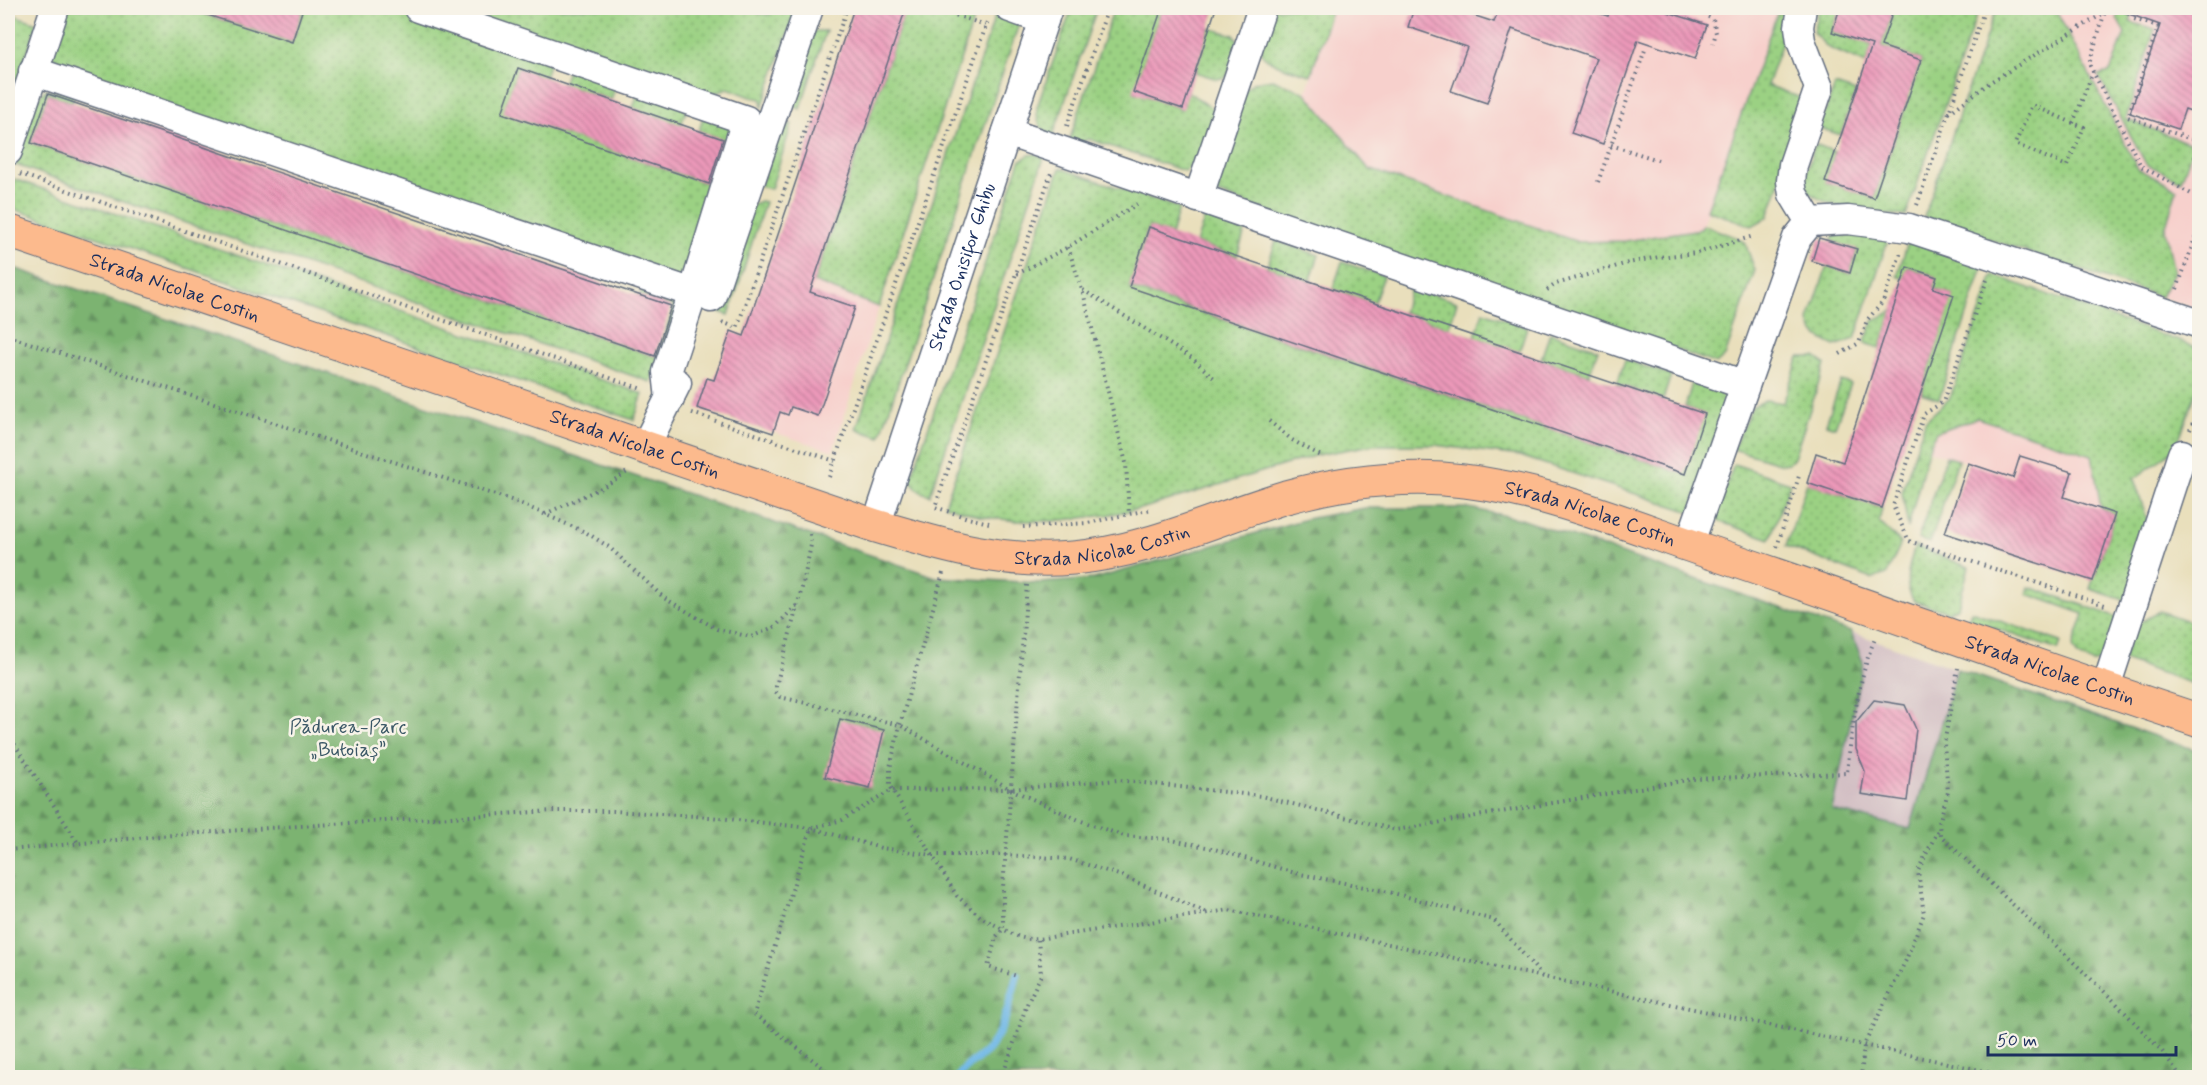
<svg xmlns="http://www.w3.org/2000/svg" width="2207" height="1085" font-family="Mynerve,sans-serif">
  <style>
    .built { fill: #f7d0cc }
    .industrial { fill: #d2bec3 }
    .forest { fill: url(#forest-firs); stroke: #4c7168; stroke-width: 1.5 }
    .garden { fill: url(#garden-dots); stroke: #5b8070; stroke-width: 1.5 }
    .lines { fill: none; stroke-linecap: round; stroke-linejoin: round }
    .stream { stroke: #6eb7e6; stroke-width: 8 }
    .building { fill: url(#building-back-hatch) }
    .minor-casing { stroke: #636d7f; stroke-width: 31 }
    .major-casing { stroke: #636d7f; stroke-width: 35 }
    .path { stroke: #636d7f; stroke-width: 4; stroke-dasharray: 1.5 4.5; stroke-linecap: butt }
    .minor { stroke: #fff; stroke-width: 28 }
    .major { stroke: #fcba8d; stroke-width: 33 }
    .labels { text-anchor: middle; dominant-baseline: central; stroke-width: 5; stroke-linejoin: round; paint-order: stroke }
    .street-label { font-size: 20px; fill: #1b2f5e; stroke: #f7f3e8 }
    .park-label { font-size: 20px; fill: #3b5867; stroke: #f7f3e8 }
  </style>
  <defs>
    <pattern id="forest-firs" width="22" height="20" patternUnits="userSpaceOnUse" patternTransform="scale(1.5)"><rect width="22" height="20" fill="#7cb371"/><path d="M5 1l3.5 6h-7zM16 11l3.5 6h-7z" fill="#659260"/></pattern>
    <pattern id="garden-dots" width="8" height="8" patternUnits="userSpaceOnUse" patternTransform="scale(1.5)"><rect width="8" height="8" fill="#9bd183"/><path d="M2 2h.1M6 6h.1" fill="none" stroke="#7eaa6e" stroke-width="1.8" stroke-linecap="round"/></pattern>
    <pattern id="building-back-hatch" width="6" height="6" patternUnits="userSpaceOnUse" patternTransform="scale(1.5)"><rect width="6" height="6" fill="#ec99b9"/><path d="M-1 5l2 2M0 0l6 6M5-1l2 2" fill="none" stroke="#be7d9a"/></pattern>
  </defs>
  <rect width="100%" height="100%" fill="#f7f3e8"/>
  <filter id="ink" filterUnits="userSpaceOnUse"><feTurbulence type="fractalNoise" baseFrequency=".0167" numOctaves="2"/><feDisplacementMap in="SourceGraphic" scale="12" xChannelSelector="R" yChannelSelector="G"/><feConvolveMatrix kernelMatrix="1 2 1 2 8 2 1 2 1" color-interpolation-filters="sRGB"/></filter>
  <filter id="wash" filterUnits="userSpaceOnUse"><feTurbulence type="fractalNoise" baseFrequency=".008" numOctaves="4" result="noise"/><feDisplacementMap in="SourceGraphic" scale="24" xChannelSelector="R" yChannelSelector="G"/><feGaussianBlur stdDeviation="1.35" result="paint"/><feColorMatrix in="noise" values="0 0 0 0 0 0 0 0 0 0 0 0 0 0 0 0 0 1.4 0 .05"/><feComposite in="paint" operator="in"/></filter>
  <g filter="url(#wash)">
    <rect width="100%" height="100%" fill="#e9dfbc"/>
    <g class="built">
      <path d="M1332 8H1779L1771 27 1702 229 1625 241 1578 242 1369 169 1306 93Z"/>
      <path d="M1996 8H2199V310L1924 217Z"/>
      <path d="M814 282 879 307 833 451 697 408 707 378 714 380 731 331 791 351Z"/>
      <path d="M1950 398 2106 446 2115 514 2093 581 1945 533 1968 463 1928 450Z"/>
    </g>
    <path class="industrial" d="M1851 632 1957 669 1911 830 1832 811 1863 662Z"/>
    <path class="forest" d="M8 266 936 577 1040 583 1094 579 1306 519 1365 508H1469L1521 519 1851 632 1863 662 1832 810 1910 829 1957 669 2199 751V1077L8 1078Z"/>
    <g class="garden">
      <path d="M65 8H184L292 42 303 8H396L550 60 545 78 518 68 503 113 712 185 728 141 699 131 705 111 732 123 737 138 687 273 683 279 677 280 65 74C41 55 56 32 65 8Z"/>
      <path d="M435 8H745L768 15 771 8H797L762 108 761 99 751 97 728 88 703 97Z"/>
      <path d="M906 8H964L976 12 879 307 814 282Z"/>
      <path d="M1072 8H1097L1053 136C1040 129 1036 122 1037 107Z"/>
      <path d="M1114 8H1162L1134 92 1182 109 1188 92 1216 111 1198 163 1184 171 1089 139 1077 144 1069 141Z"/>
      <path d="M1272 8H1332L1311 75C1297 71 1257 63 1260 45 1261 33 1268 19 1272 8Z"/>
      <path d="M1779 8H1794L1767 85 1798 97 1801 99 1805 109 1768 217 1752 226 1707 210Z"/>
      <path d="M1819 8 1840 9 1832 32 1872 45 1866 64 1827 47 1813 32Z"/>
      <path d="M1894 8H1979L1906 216C1873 213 1828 211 1802 187L1815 144 1835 152 1826 182 1874 198 1921 60 1881 46Z"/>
      <path d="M1996 8H2055L2138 169 2177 189 2165 229 2174 272 2161 297 1924 217Z"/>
      <path d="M2121 8H2135L2130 22 2155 29 2126 119 2194 145 2181 181 2146 164 2098 75 2110 72 2125 33 2117 19Z"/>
      <path d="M8 13 37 23 8 111Z"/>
      <path d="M995 16 1019 24 880 437 856 429Z"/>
      <path d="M1209 28 1234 35 1239 43 1227 77 1217 79 1195 72Z"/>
      <path d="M811 31H826L800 109 791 105Z"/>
      <path d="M569 67 617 83 611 100 563 84Z"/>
      <path d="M1272 79 1306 93 1369 169 1578 242 1625 241 1701 229 1703 225 1738 238 1745 243 1755 270 1725 356 1716 364 1450 268 1427 271 1213 191 1244 90 1254 82Z"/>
      <path d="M1835 85 1856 92 1841 135 1819 128Z"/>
      <path d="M45 90 73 94V102L48 94 31 143 657 357 674 307 639 295 646 288 681 305 651 382 10 163 38 98Z"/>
      <path d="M639 90 688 106 681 125 633 108Z"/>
      <path d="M782 123 792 124 771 189 760 186Z"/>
      <path d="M1036 154 1044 158 930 495 921 492 910 481 1020 161 1029 155Z"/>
      <path d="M1060 168 1179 208 1171 235 1149 227 1129 288 1684 474 1704 414 1685 407 1693 380 1717 386 1726 402 1691 512 1520 456 1435 445H1372L1317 455 1144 508 1107 515 1054 521H1016L979 516 945 505Z"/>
      <path d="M8 177 643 394 634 420 14 209 8 205Z"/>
      <path d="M760 201 765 202 729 315 716 311 749 208Z"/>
      <path d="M1205 217 1245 231 1237 256 1196 243Z"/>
      <path d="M1837 233 1889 237 1855 339 1835 346C1823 340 1810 334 1809 320L1827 266 1850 273 1857 250 1831 241Z"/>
      <path d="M1909 239 1983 267 1939 399 1921 393 1953 295 1933 288 1936 277 1908 267 1904 279 1897 276Z"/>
      <path d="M1276 241 1319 255 1310 281 1267 267Z"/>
      <path d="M1342 262 1384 276 1374 303 1333 289Z"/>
      <path d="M1993 275 2199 348V384L2176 448 2134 479 2148 522 2127 601 2090 589 2115 514 2101 509 2092 455 1977 418 1936 432 1928 450 1908 528 1902 492 1925 421 1950 398Z"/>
      <path d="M1411 287 1457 302 1449 328 1403 312Z"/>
      <path d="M1893 311 1880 348 1864 343 1874 320Z"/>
      <path d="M1483 312 1527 327 1519 352 1475 337Z"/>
      <path d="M1550 333 1598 349 1589 375 1541 359Z"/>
      <path d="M1799 357H1815L1825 364 1794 458 1788 463 1782 464 1733 449 1752 407 1766 400 1783 403Z"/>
      <path d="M1625 360 1671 375 1663 400 1617 384Z"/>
      <path d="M1841 381 1851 384 1835 427 1826 424Z"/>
      <path d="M1946 456 1958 460 1930 543 1918 539Z"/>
      <path d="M1734 464 1790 483 1770 539 1715 520Z"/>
      <path d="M1807 483 1882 508 1879 522 1901 543 1887 574 1872 579 1786 546Z"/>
      <path d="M1915 546 1969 567 1958 607 1948 612 1914 601C1902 583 1909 567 1915 546Z"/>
      <path d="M2029 587 2120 618 2103 659 2093 663C2083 659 2077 658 2073 647L2084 614 2027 594Z"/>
      <path d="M1971 611 2061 642 2058 650 1968 619Z"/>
      <path d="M2160 611 2199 625V686L2123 660 2133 626Z"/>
    </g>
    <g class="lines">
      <path class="stream" d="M958 1078C965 1064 979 1060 989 1048 1005 1029 1010 1000 1017 976"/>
    </g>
    <g id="blocks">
      <g class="building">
        <path d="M198 8H303L292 42 198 12Z"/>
        <path d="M854 8H906L810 292 855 307 818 416 791 407 788 415 780 412 773 433 697 408 707 378 714 380 731 331 744 336Z"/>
        <path d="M1162 8H1216L1183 109 1133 92Z"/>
        <path d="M1414 8H1451L1494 22 1499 8H1582L1608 16 1611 8H1656L1707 25 1695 59 1638 40 1603 144 1571 133 1596 58 1512 29 1487 103 1451 91 1467 47 1408 27Z"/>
        <path d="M1840 8H1894L1881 46 1921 60 1874 198 1825 182 1872 45 1832 32Z"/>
        <path d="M2120 8H2199V114L2185 109 2178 129 2130 113 2160 25 2120 11Z"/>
        <path d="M518 68 723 139 709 184 502 113Z"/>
        <path d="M48 94 671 306 655 356 31 143Z"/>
        <path d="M1149 227 1705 414 1685 474 1129 287Z"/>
        <path d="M1819 238 1857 249 1850 273 1812 261Z"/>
        <path d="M1907 267 1937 277 1933 288 1954 295 1882 508 1807 483 1816 453 1843 462Z"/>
        <path d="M2020 456 2072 472 2064 497 2115 514 2093 581 1945 533 1968 463 2013 478Z"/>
        <path d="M1874 700 1905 705 1916 729 1907 801 1861 794 1865 771 1856 749V722Z"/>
        <path d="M840 719 884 730 870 788 825 777Z"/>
      </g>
    </g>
  </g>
  <g filter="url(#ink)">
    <use href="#blocks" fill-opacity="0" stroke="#636d7f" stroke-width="1.5"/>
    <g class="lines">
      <defs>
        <g id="minor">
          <path d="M418 8 746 120 693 293"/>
          <path d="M1010 8 1044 20"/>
          <path d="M1802 8 1799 27 1801 41 1819 88 1793 165 1791 181 1793 194 1810 222"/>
          <path d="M33 71 693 293 667 372 670 399"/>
          <path d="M1007 132 1745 385"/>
          <path d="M8 151 55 8"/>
          <path d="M1198 198 1262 8"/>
          <path d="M711 298 809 8"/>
          <path d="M645 447 677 383"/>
          <path id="s1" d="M876 526 1048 8"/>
          <path d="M1689 545 1797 238 1810 222 1848 220 1909 228 2200 324"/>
          <path d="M2105 690 2182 454"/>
        </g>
        <g id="major">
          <path id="s2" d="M8 231 876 526C944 546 1001 564 1073 558 1146 552 1216 518 1286 497 1337 483 1389 476 1443 479 1535 485 1622 523 1709 552 1873 607 2035 667 2200 721"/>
        </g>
      </defs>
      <use href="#minor" class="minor-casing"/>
      <use href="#major" class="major-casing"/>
      <g class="path">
        <path d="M933 8 986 25"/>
        <path d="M1682 8 1703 15"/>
        <path d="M1701 8 1704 15 1713 19 1716 33 1713 43"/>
        <path d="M2106 8 2089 64 2141 166 2200 199"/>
        <path d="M2138 8 2134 19 2158 27 2128 117 2199 142 2195 157 2200 158"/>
        <path d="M1949 113 1992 81 2104 13"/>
        <path d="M2073 123 2032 105 2015 144 2067 166 2084 127 2073 123 2093 72"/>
        <path d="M1067 126 1108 8"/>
        <path d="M1611 145 1658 160"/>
        <path d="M20 174 642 389"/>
        <path d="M1598 182 1646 47"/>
        <path d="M1917 205 1985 8"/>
        <path d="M1068 247 1084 296 1126 463 1129 515"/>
        <path d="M1017 274 1068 247 1137 204"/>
        <path d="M1987 280 1943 402 1924 414 1893 506 1909 541 2105 605"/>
        <path d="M2177 289 2200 224"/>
        <path d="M1083 290 1192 358 1215 379"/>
        <path d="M1547 290 1556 284 1628 263 1659 257 1697 253 1754 236"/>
        <path d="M722 322 737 328 847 8"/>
        <path d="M8 336 517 502 587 533 609 547 664 598 717 629 751 637 776 626 797 605"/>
        <path d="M1840 354 1859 343 1867 320 1883 302 1901 252"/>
        <path d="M692 413 835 461"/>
        <path d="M1269 421 1292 440 1323 457"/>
        <path d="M2190 430 2200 404"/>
        <path d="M829 477 988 20"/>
        <path d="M545 514 601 488 629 471"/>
        <path d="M989 523 968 518 935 507 1051 173"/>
        <path d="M1023 527 1088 523 1152 509"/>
        <path d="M810 534 811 545 803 584 776 686V692L780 697 900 725 1010 789 1079 820 1124 836 1167 839 1211 848 1295 873 1389 892 1494 920 1542 976"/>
        <path d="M1777 547 1799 476"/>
        <path d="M943 573 900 725 890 768V786L957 896 982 918 1003 929 996 937 988 967 1017 976"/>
        <path d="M1027 585 1003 887V929C1015 936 1024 940 1038 939L1229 910 2018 1078"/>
        <path d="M1958 668 1944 744 1948 792 1939 823 1940 835 2113 1000 2162 1051 2182 1078"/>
        <path d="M8 734 78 843"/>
        <path d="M8 850 159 836 283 827 553 811H614L710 817 811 828 881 848 933 855H1005L1069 859 1122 876 1207 913"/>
        <path d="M836 1078 754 1014 811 828 842 820 892 790 1010 789 1118 780 1261 796 1396 830 1693 779 1847 773C1851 733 1859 674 1875 639"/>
        <path d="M1002 1078 1027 1004 1041 975 1038 939"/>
        <path d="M1861 1078 1864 1045 1906 960 1924 914 1918 871 1938 830"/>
      </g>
      <use href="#minor" class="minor"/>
      <use href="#major" class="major"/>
    </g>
  </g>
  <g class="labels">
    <g class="street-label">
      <text stroke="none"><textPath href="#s1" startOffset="273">Strada Onisifor Ghibu</textPath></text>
      <text stroke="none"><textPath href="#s2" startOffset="176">Strada Nicolae Costin</textPath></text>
      <text stroke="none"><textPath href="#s2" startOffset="662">Strada Nicolae Costin</textPath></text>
      <text stroke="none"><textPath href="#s2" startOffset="1650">Strada Nicolae Costin</textPath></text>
      <text stroke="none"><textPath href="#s2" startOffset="1148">Strada Nicolae Costin</textPath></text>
      <text stroke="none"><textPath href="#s2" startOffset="2136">Strada Nicolae Costin</textPath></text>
    </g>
    <g class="park-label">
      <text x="348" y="727">Pădurea-Parc<tspan x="348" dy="23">„Butoiaș”</tspan></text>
    </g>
  </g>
  <rect width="2207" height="1085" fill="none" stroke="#f7f3e8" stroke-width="30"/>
  <path d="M1988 1046v9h188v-9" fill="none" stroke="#1b2f5e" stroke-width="3"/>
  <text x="1997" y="1046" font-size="18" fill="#1b2f5e" stroke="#f7f3e8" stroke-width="4.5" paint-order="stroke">50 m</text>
</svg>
